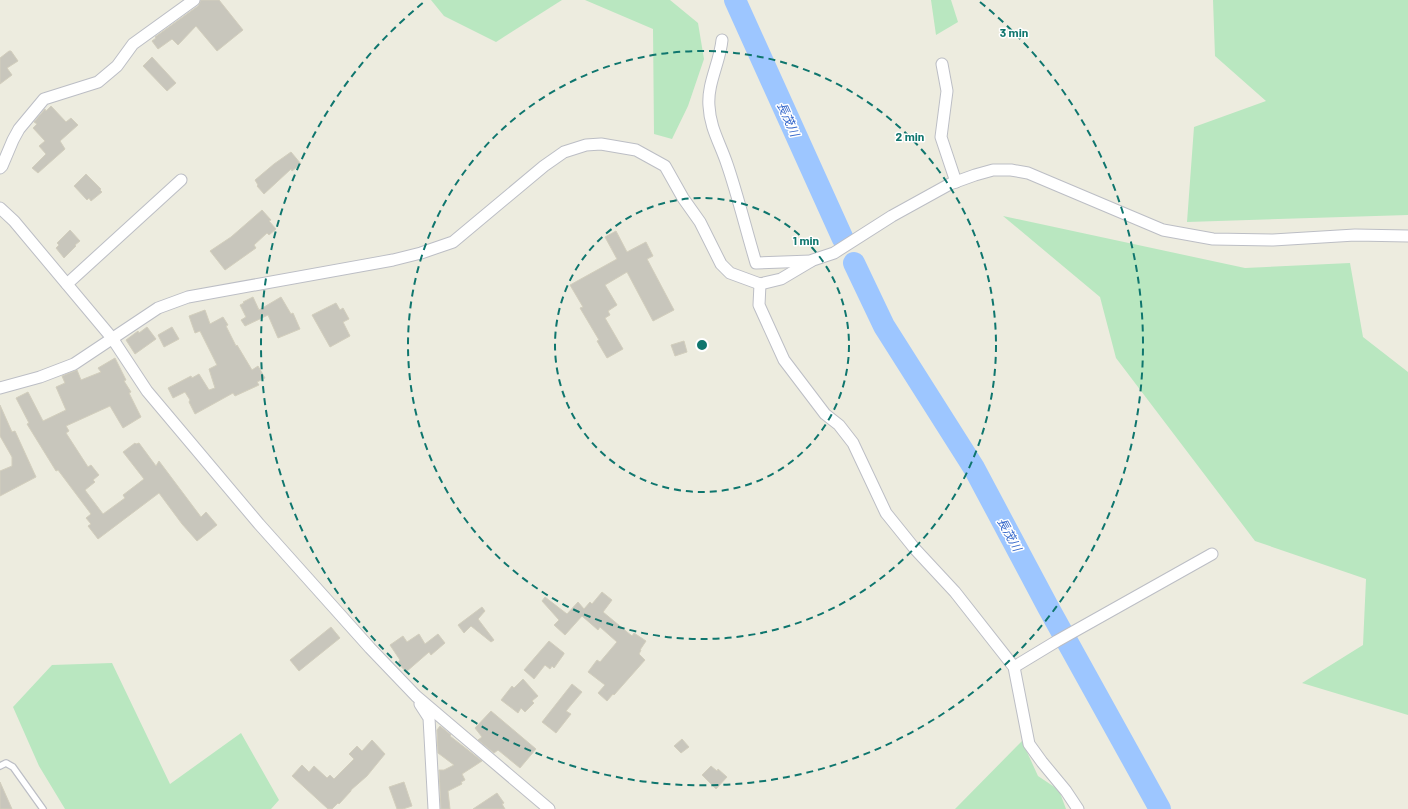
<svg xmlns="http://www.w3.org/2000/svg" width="1408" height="809" font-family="Barlow,'Noto Sans JP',sans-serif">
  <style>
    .green { fill: #b9e7c0 }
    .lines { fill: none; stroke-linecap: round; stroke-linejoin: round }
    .river { stroke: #9dc6ff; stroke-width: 22 }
    .building { fill: #c8c6bc; stroke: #d2cebd }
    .lane-casing { stroke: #bcbec5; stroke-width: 8 }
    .street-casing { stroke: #bcbec5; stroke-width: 13 }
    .lane { stroke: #fff; stroke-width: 5.5 }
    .street { stroke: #fff; stroke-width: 11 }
    .ring { fill: none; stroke: #0f766e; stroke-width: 2; stroke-dasharray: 7 5 }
    .labels { text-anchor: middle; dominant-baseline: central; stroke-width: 3; stroke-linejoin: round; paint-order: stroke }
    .water-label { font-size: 12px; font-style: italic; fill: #3769cb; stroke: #fff }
    .centre { fill: #0f766e; stroke: #fff; stroke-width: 2 }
    .ring-label { font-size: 12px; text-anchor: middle; font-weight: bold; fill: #0f766e; stroke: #fff; stroke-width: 3; stroke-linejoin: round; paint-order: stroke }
  </style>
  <rect width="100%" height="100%" fill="#edecdf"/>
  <g class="green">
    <path d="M431 0H562L496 42 444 16Z"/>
    <path d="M585 0H670L698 23 704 59 688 106 672 139 654 134 653 29Z"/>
    <path d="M931 0H951L958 22 936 35Z"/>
    <path d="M1213 0H1408V215L1187 222 1194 127 1266 101 1215 56Z"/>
    <path d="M1003 216 1245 268 1350 263 1363 337 1408 372V715L1302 683 1363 645 1366 579 1255 541 1116 358 1100 297Z"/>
    <path d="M112 663 170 784 241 733 279 800 271 809H65L39 766 13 707 52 665Z"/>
    <path d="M1022 741 1038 776 1059 790 1066 809H955Z"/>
  </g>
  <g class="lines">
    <g class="river">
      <path d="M735 0 843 239"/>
      <path d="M854 263 884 326 974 468 1048 607 1160 809"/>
    </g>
  </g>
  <g class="building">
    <path d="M201 0H219L243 30 217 51 196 26 178 45 172 39 158 49 152 41 156 38 155 37 198 6Z"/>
    <path d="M9 51H11L18 61 7 68 12 75 0 84V58Z"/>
    <path d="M152 57 176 83 167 91 143 66Z"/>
    <path d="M51 106 66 122 71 118 78 125 60 141 65 149 38 173 32 168 46 154 39 146 45 141 33 128 37 124 34 122 45 109 46 111Z"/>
    <path d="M291 152 301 164 292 171 291 169 264 194 257 186 258 185 255 180 274 164Z"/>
    <path d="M86 174 101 189 100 190 102 192 91 201 89 198 87 200 74 186Z"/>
    <path d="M262 210 271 220 269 221 276 229 269 235 267 233 254 245 256 248 225 270 210 251 231 237Z"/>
    <path d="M70 230 80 241 75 245 76 246 64 258 56 248 59 245 57 243Z"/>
    <path d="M616 231 627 252 646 242 653 256 647 259 674 310 653 321 627 272 605 285 617 305 608 311 610 315 605 318 623 349 607 358 597 341 599 340 580 308 583 307 570 285 617 259 605 237Z"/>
    <path d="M253 297 259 310 281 297 291 314 293 313 300 329 278 338 268 315 245 326 241 320 246 317 240 305 244 303 243 302Z"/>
    <path d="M336 303 340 310 343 308 349 319 343 322 350 336 330 347 312 315Z"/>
    <path d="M205 310 210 324 223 317 228 325 226 326 236 346 237 345 252 370 258 366 265 378 257 382 259 385 235 396 233 393 195 414 189 402 190 400 185 392 173 398 168 388 191 376 192 378 199 374 209 390 215 388 209 369 217 365 200 331 195 333 189 316Z"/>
    <path d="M147 327 156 339 135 354 126 340 138 331 139 333Z"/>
    <path d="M172 327 179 339 164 347 158 335Z"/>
    <path d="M684 341 687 352 675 356 671 345Z"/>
    <path d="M115 358 126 380 124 381 131 392 129 393 141 417 123 428 110 406 66 426 69 431 66 433 88 467 91 465 99 475 93 480 95 482 85 490 103 514 125 498 123 495 144 479 123 452 135 443 136 444 139 443 156 466 159 461 201 517 206 512 217 525 197 541 182 524 159 493 98 539 88 526 91 524 86 518 91 514 58 470 56 471 27 424 29 423 16 398 28 392 43 421 66 410 56 387 65 383 62 376 77 370 81 380 101 372 98 368Z"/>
    <path d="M0 405 12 432 15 431 36 477 0 496V471L12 466V457L0 436Z"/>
    <path d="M602 592 612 600 603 612 632 636 634 633 646 641 640 650H641L639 654 645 660 614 695 613 694 607 701 598 693 605 685 588 672 597 660 600 662 617 642 600 627 598 630 582 616 565 635 554 625 559 620 542 601 545 597 567 614 578 602 584 609 590 602 592 604Z"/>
    <path d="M482 607 485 611 478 619 494 640 491 642 471 626 464 633 458 625Z"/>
    <path d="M331 627 340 638 299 671 290 660Z"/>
    <path d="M419 634 425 644 438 634 445 643 431 655 429 652 406 672 398 663 400 660 390 645 403 636 407 642Z"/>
    <path d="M549 641 564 653V654L554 668 552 666 550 669 545 665 534 679 524 670Z"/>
    <path d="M523 679 538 696 532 701 534 703 525 712 521 708 518 713 501 700 512 686 514 688Z"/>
    <path d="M572 684 582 692 566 711 571 714 556 733 542 722Z"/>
    <path d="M491 711 536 749 520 768 498 750 494 753 478 740 482 737 475 728Z"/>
    <path d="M440 726 451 735 450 736 482 761 462 774 465 780 461 782 462 784 448 791 450 809H441L439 770H444L454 765 438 753 437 730Z"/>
    <path d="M682 739 689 747 681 753 674 746Z"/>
    <path d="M372 740 385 754 367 776 351 790V791L339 804 338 803 332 809H328L292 776 302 765 309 772 314 766 327 778 330 775 334 779 354 759 349 754 357 746 362 751Z"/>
    <path d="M711 766 717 771 718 769 727 777 716 789 702 775Z"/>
    <path d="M0 782 12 809H0Z"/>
    <path d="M404 782 412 806 403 809H397L389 787Z"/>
    <path d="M497 793 504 803 502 804 505 809H473Z"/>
  </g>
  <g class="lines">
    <defs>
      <path id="lane" d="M0 766 6 763 13 767 43 809"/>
      <g id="street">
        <path d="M722 40C720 62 707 84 709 106 710 128 720 143 727 164 738 196 746 230 756 263L811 261"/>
        <path d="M942 64 947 91 941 137 956 182"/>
        <path d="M0 168 2 166 13 140 19 129 44 99 98 82 117 66 133 44 194 0"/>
        <path d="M0 208 14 221 112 338 147 391 259 524 370 648 416 696 549 809"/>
        <path d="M67 284 181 180"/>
        <path d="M760 284 759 305 784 360 825 414 839 425 853 443 886 513 915 549 955 592 1014 667 1029 744 1042 762 1066 791 1078 809"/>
        <path d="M0 388 40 377 74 364 158 308 188 297 393 260 421 253 453 242 544 166 564 152 586 145 601 144 636 150 665 166 683 198 700 222 721 264 730 273 760 284 781 279 813 260 834 253 892 216 950 184 975 175 993 170H1011L1028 173 1163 230 1213 239 1273 240 1355 235 1408 236"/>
        <path d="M1014 667 1057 641 1212 554"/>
        <path d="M420 704 429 718 434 809"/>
      </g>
    </defs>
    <use href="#lane" class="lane-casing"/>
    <use href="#street" class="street-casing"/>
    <use href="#lane" class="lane"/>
    <use href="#street" class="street"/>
  </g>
  <g class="ring">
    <circle cx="702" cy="345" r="147"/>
    <circle cx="702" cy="345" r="294"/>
    <path d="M980 2A441 441 0 1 1 424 2"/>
  </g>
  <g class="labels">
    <g class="water-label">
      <text transform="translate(789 119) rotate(66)">長茂川</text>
      <text transform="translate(1010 534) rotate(61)">長茂川</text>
    </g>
  </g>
  <circle cx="702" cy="345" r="6" class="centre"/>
  <g class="ring-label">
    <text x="1014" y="37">3 min</text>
    <text x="910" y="141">2 min</text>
    <text x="806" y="245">1 min</text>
  </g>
</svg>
